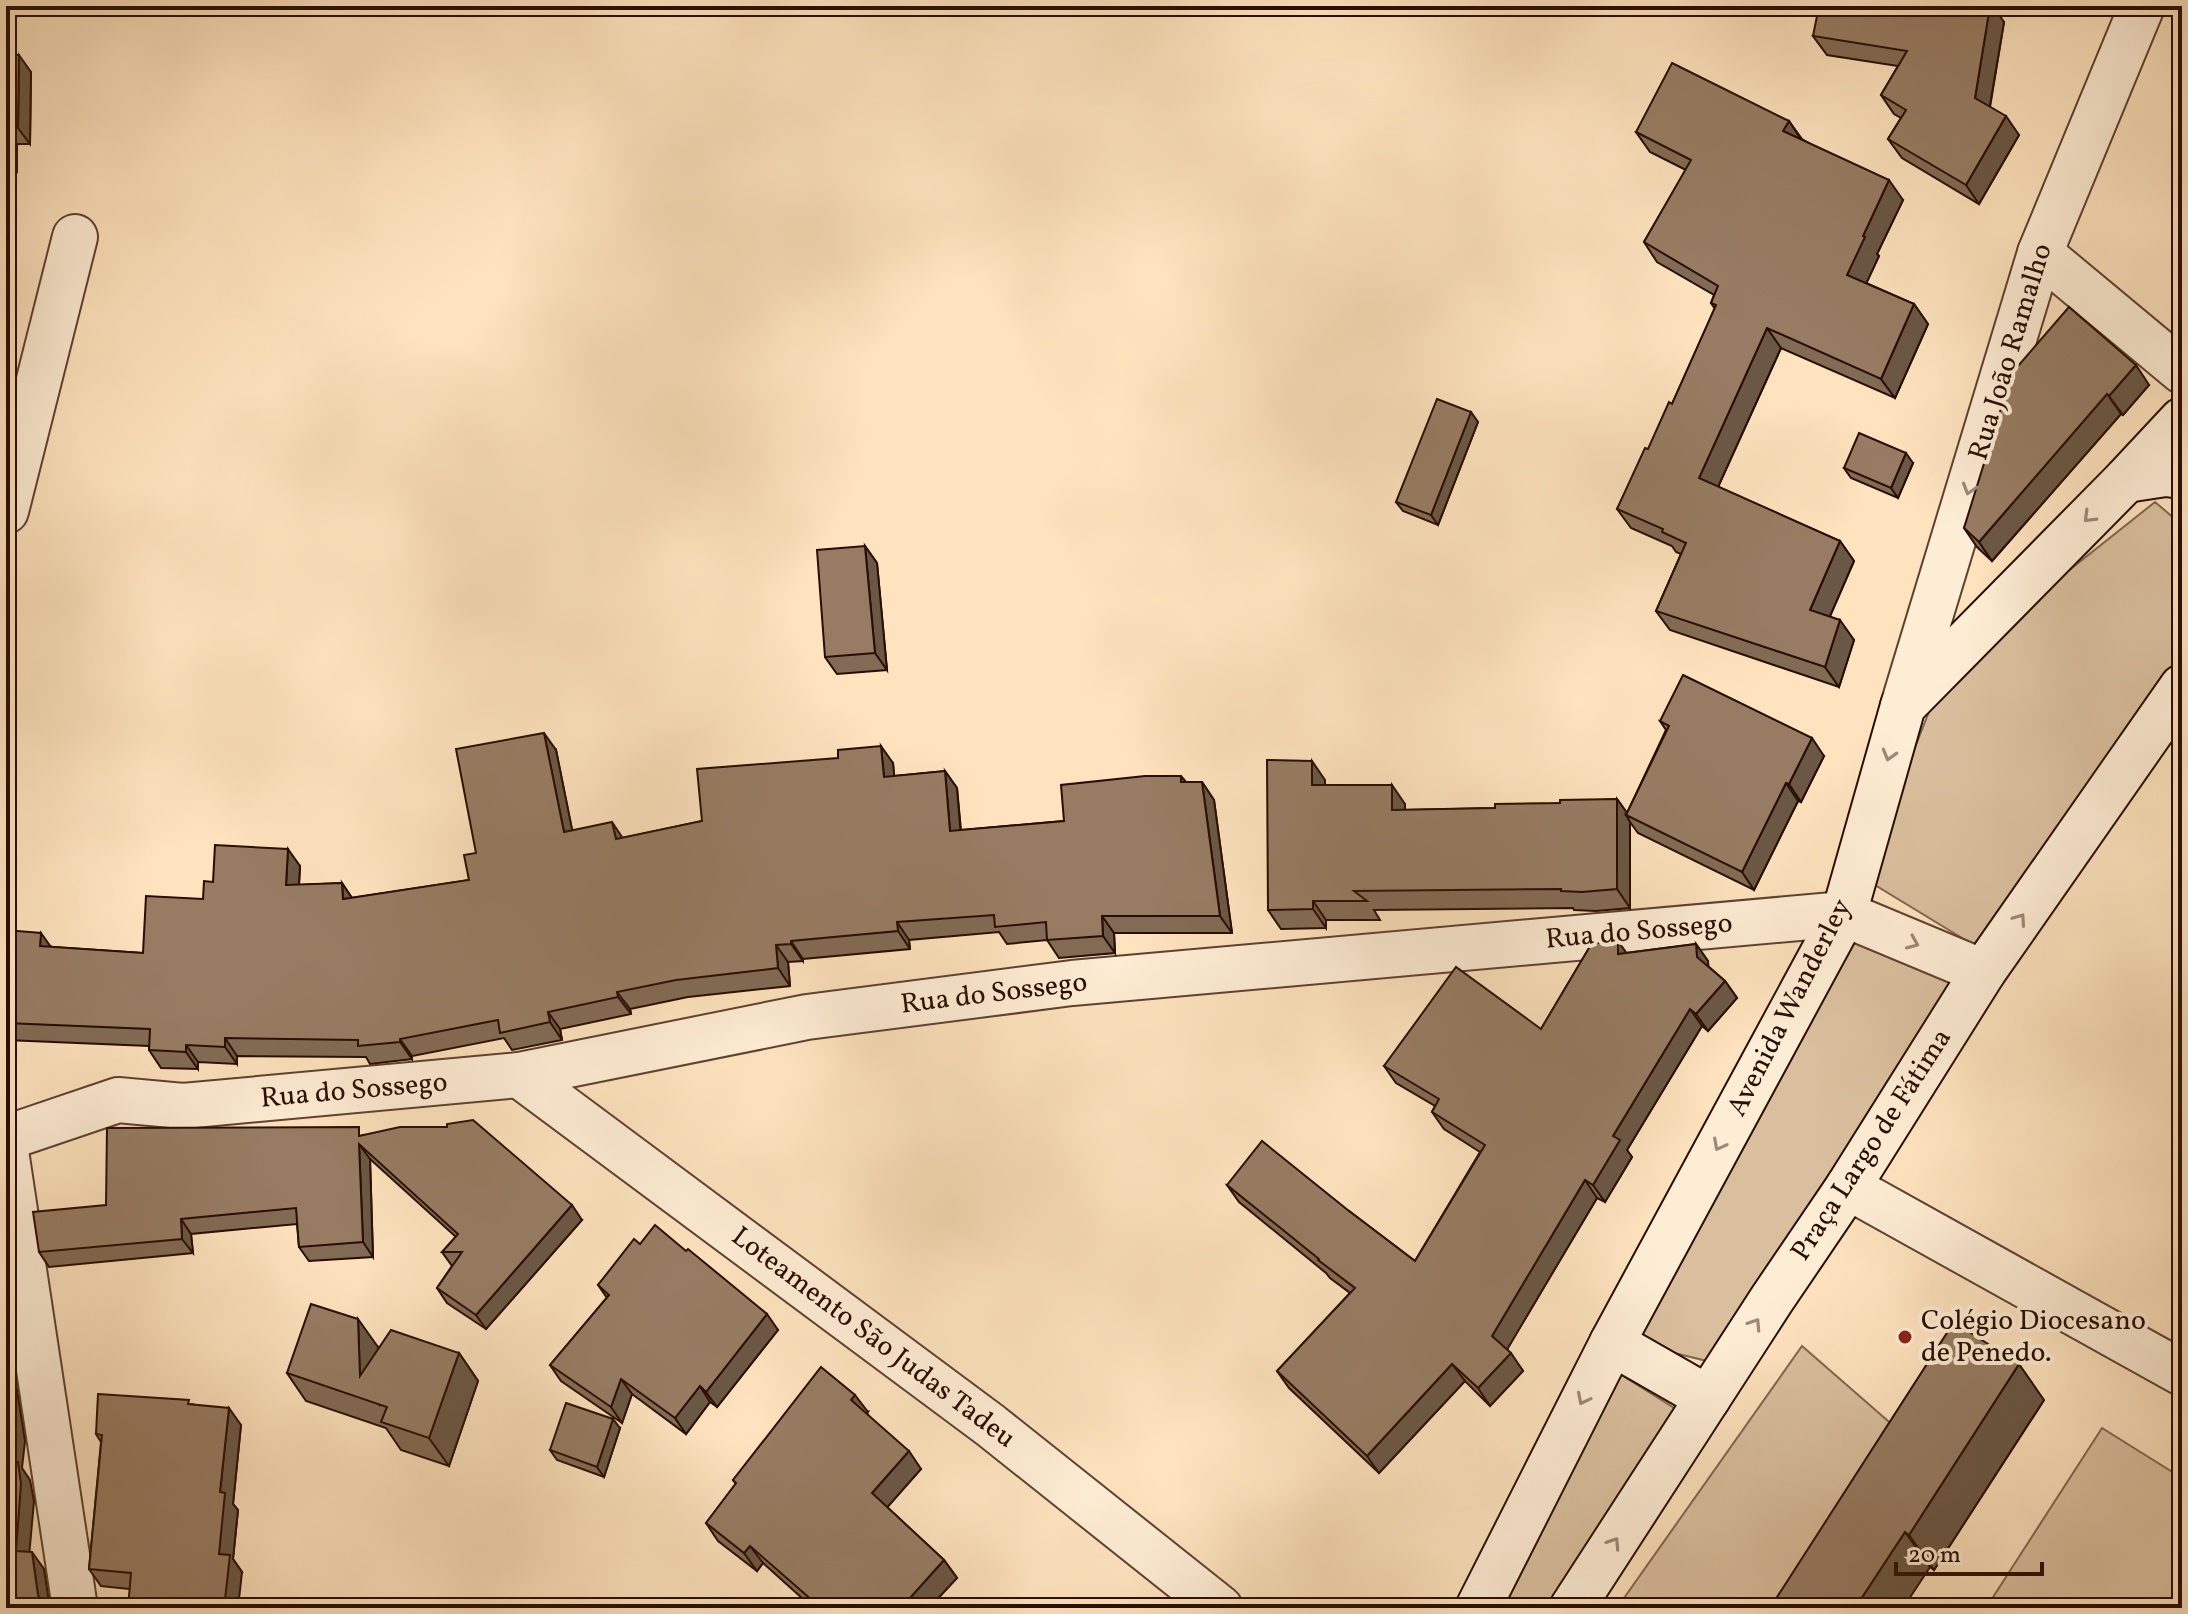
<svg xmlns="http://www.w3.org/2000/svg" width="2188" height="1614" font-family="Vollkorn,serif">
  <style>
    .green { fill: #dabf9e; stroke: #816650; stroke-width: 2 }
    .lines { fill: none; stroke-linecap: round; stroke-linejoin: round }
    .minor-casing { stroke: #5e4230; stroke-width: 48 }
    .tertiary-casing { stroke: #5e4230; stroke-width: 48 }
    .secondary-casing { stroke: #280d01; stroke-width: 48 }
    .minor { stroke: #feedd5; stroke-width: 44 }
    .tertiary { stroke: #feedd5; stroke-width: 44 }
    .secondary { stroke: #feedd5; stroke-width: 44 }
    .wall { fill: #826b55; stroke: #280d01; stroke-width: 2 }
    .shaded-wall { fill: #6a5745; stroke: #280d01; stroke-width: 2 }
    .building { fill: #977c63; stroke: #280d01; stroke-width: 2 }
    .oneway { stroke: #9e8876 }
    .poi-dot { fill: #8f2418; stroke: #feedd5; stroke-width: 3 }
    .labels { text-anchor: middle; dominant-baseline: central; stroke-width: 8; stroke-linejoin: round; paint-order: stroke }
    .street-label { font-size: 28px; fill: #280d01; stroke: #feedd5 }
    .poi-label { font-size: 28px; fill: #280d01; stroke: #feedd5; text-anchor: start }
  </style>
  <rect width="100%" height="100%" fill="#fee3be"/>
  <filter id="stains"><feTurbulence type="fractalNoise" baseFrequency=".0025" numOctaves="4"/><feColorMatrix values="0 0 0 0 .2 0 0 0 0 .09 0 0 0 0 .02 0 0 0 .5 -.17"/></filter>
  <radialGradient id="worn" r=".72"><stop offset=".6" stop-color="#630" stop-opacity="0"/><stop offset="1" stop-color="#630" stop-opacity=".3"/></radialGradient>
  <g class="green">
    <path d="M2155 502 2182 525V651L1985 952 1875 885 1901 783 1934 699 1984 638Z"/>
    <path d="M1861 930 1964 972 1715 1363 1634 1343Z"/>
    <path d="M1802 1346 1896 1428 1781 1608H1617Z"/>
    <path d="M1615 1371 1679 1411 1549 1608H1502Z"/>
    <path d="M2102 1428 2182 1478V1608H1986Z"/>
  </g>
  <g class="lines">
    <defs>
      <g id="minor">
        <path d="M6 511 75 237"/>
        <path d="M519 1075 990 1425 1220 1608"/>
        <path d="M6 1138 118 1100 183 1106 519 1075 807 1017 1072 983 1844 914 1983 972"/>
        <path d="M6 1151 75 1608"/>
        <path d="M1848 1187 2182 1373"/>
      </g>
      <g id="tertiary">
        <path d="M2040 253 2182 371"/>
        <path d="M1903 706 2040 253 2142 6"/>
      </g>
      <g id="secondary">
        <path d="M2126 480 2165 474 2182 476"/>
        <path d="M1612 1343 1708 1398"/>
        <path d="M1478 1608 1612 1343 1844 914 1903 706 2126 480 2182 420"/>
        <path d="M1572 1608 1772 1299 1848 1187 1983 972 2182 687"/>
      </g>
    </defs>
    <use href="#minor" class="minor-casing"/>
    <use href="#tertiary" class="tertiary-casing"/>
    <use href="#secondary" class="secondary-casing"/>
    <use href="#minor" class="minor"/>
    <use href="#tertiary" class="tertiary"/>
    <use href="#secondary" class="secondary"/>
  </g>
  <g class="wall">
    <path d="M2004 22 1990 107 2019 135 1979 204 1902 158 1888 139 1901 118 1894 114 1881 95 1898 66 1827 55 1813 36Z"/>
    <path d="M6 55 31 72 30 144H17V171H6Z"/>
    <path d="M1789 121 1802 139 1903 200 1877 254 1879 256 1866 283 1914 304 1928 324 1895 398 1781 348 1718 487 1840 541 1854 561 1830 616 1854 640 1839 687 1670 630 1656 611 1681 554 1676 552 1672 546 1631 528 1617 509 1672 404 1715 309 1711 303 1714 295 1657 262 1644 242 1686 170 1650 152 1636 132Z"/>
    <path d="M2069 307 2149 385 2123 415 2121 414 1992 561 1977 547 1964 528Z"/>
    <path d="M1478 422 1438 525 1403 511 1396 502Z"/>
    <path d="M1913 463 1898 498 1851 478 1844 468Z"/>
    <path d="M865 546 877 563 887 670 837 674 825 657Z"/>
    <path d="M1660 721 1824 756 1801 802 1798 801 1754 890 1638 833 1630 822V908L1596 911 1574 910 1573 908 1374 910 1380 920H1326V928L1281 929 1268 910 1325 780V785L1405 804V810L1495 808 1617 799 1627 813 1666 730Z"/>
    <path d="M556 750 572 830 623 838 702 821 893 763 894 776 945 771 957 788 961 830 1064 821 1181 776 1186 782H1202L1214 800 1232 933H1114L1115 953 1059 958 1047 940 1007 944 999 932 909 940 910 949 803 959V961L788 962 790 986 688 997 630 1009 631 1014 560 1029 562 1040 512 1050 504 1038 412 1056V1059L370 1064 366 1057 237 1056V1064L198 1062V1069L161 1068 149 1050V1046L6 1040V923L11 930 52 947 143 953 203 899 213 882 300 866 299 885 342 883 352 898 469 880 476 853Z"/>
    <path d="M1618 941 1626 953 1696 944 1708 961V966L1725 981 1737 998 1708 1031 1702 1026 1627 1150 1632 1157 1605 1202 1597 1198 1507 1349 1523 1371 1490 1406 1465 1381 1379 1473 1289 1388 1277 1371 1350 1293 1330 1278 1326 1273 1239 1202 1227 1185 1349 1211 1415 1261 1480 1152 1444 1129 1432 1112 1435 1106 1396 1083 1384 1066 1541 1029 1589 948Z"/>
    <path d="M364 1135 582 1220 486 1329 447 1303 437 1288 452 1266 442 1252 456 1237 370 1159 373 1257 309 1261 299 1247 297 1224 191 1234 193 1253 49 1267 39 1252 106 1205Z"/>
    <path d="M640 1244 686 1251 778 1330 717 1407 710 1402 686 1434 632 1394 622 1423 561 1381 550 1365 607 1298 598 1285Z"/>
    <path d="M378 1347V1350L459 1353 478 1381 449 1466 401 1450 386 1428 306 1401 287 1373Z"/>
    <path d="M2044 1400 1934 1570 1930 1567 1770 1608Z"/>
    <path d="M192 1404 241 1425 233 1504 238 1510 233 1559 242 1572 129 1589 101 1586 89 1569 101 1442 96 1434Z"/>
    <path d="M868 1412 867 1414 921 1469 887 1507 944 1560 957 1578 929 1608H813L763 1563 757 1571 718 1541 706 1523 736 1484 733 1480Z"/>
    <path d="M620 1428 604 1477 557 1460 550 1450Z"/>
  </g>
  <g class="shaded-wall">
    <path d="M1990 6H1993L2004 22 1988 117 1975 98Z"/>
    <path d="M19 55 31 72 30 144 18 128Z"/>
    <path d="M2006 116 2019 135 1979 204 1966 185Z"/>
    <path d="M1789 121 1802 141 1783 131Z"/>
    <path d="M6 128 17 144V171L6 156Z"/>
    <path d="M1889 180 1903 200 1877 254 1879 256 1861 295 1847 275 1863 236Z"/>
    <path d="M1914 304 1928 324 1895 398 1881 379Z"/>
    <path d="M1767 328 1781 348 1713 498 1699 478Z"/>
    <path d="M2136 365 2149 385 2123 415 2109 396Z"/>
    <path d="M2107 394 2121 414 1992 561 1979 542Z"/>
    <path d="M1471 412 1478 422 1438 525 1431 515Z"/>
    <path d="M1906 453 1913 463 1898 498 1891 488Z"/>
    <path d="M1840 541 1854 561 1824 630 1810 610Z"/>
    <path d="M865 546 877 563 887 670 875 653Z"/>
    <path d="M1840 620 1854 640 1839 687 1825 667Z"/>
    <path d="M544 733 556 750 576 849 564 832Z"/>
    <path d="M1812 738 1824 756 1801 802 1789 784Z"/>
    <path d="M881 746 893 763 896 794 884 777Z"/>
    <path d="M1312 761 1325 780V805L1312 785Z"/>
    <path d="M945 771 957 788 962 849 950 831Z"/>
    <path d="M1202 782 1214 800 1232 933 1220 916Z"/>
    <path d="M1786 783 1798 801 1754 890 1742 872Z"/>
    <path d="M1392 785 1405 804V829L1392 810Z"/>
    <path d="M1617 799 1630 817 1626 815 1630 822V908L1617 889Z"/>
    <path d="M612 822 624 840 616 839Z"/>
    <path d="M288 849 300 866 298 902 286 885Z"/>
    <path d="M342 883 354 901 343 899Z"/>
    <path d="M1313 901 1326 920V928L1313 909Z"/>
    <path d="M1102 916 1114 933 1115 953 1103 936Z"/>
    <path d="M897 922 909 940 910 949 898 931Z"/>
    <path d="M41 933 53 950 40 946Z"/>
    <path d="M791 941 803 959V961L791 944Z"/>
    <path d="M1618 941 1630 958 1618 954Z"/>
    <path d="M1696 944 1708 961 1709 974 1697 957Z"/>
    <path d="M776 945 788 962 790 986 778 968Z"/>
    <path d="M1725 981 1737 998 1708 1031 1696 1014Z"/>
    <path d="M617 992 630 1009 631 1014 618 997Z"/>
    <path d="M1690 1009 1702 1026 1627 1150 1632 1157 1605 1202 1593 1185 1613 1136Z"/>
    <path d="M548 1012 560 1029 562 1040 550 1022Z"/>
    <path d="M225 1038 237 1056V1064L225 1047Z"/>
    <path d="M400 1039 412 1056V1059L400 1042Z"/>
    <path d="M186 1045 198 1062V1069L186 1052Z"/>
    <path d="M359 1144 370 1159 373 1257 363 1242Z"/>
    <path d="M1585 1180 1597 1198 1505 1353 1492 1336Z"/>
    <path d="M572 1205 582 1220 486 1329 476 1315Z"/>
    <path d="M181 1219 191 1234 193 1253 182 1239Z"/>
    <path d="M767 1314 778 1330 717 1407 706 1392Z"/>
    <path d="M358 1319 378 1347 379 1404 360 1376Z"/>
    <path d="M6 1344 7 1356 13 1365 25 1441 22 1468 30 1480 34 1501 28 1568 16 1551 9 1462 6 1381Z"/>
    <path d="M459 1353 478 1381 449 1466 429 1438Z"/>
    <path d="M1511 1353 1523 1371 1490 1406 1478 1388Z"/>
    <path d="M1452 1364 1465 1381 1379 1473 1367 1456Z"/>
    <path d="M2019 1364 2044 1400 1934 1570 1909 1535Z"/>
    <path d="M621 1379 632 1394 622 1423 611 1407Z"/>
    <path d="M700 1386 710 1402 686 1434 675 1418Z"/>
    <path d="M855 1395 868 1412 864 1418 851 1400Z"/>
    <path d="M229 1408 241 1425 233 1504 238 1510 233 1559 242 1572 238 1608H224L219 1554 220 1492Z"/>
    <path d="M613 1419 620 1428 604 1477 597 1467Z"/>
    <path d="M909 1451 921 1469 884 1511 872 1493Z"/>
    <path d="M1905 1532 1930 1567 1903 1608H1855Z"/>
    <path d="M750 1546 763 1563 757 1571 744 1553Z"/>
    <path d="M32 1552 44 1569 50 1608H45L38 1595Z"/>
    <path d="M944 1560 957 1578 929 1608H901Z"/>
  </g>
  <g class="building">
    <path d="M1819 6H1990L1975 98 2006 116 1966 185 1888 139 1906 110 1881 95 1907 51 1813 36Z"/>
    <path d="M6 55H19L18 128 6 127Z"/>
    <path d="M1672 63 1789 121 1783 131 1889 180 1863 236 1865 237 1847 275 1914 304 1881 379 1767 328 1699 478 1840 541 1810 610 1840 620 1825 667 1656 611 1686 543 1662 532 1663 529 1617 509 1645 448 1648 449 1669 402 1672 404 1716 305 1711 303 1718 286 1644 242 1691 160 1636 132Z"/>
    <path d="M2069 307 2136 365 2109 396 2107 394 1979 542 1964 528 2012 373Z"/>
    <path d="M1437 399 1471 412 1431 515 1396 502Z"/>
    <path d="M1859 433 1906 453 1891 488 1844 468Z"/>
    <path d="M865 546 875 653 825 657 817 550Z"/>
    <path d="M1683 675 1812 738 1789 784 1786 783 1742 872 1626 815 1669 726 1660 721Z"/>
    <path d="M544 733 564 832 612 822 616 839 702 821 697 769 838 758V750L881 746 884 777 945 771 950 831 1064 821 1061 785 1145 776H1181V782H1202L1220 916H1102L1103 936 1047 940 1046 922 995 927 994 915 897 922 898 931 791 941V944L776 945 778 968 676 980 617 992 618 997 548 1012 550 1022 500 1033 498 1020 400 1039V1042L358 1046V1040L225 1038V1047L186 1045V1052L149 1050 150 1029 6 1023V930L41 933 40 946 143 953 146 896 203 899 204 881 213 882 215 845 288 849 286 885 342 883 343 899 469 880 464 855 476 853 456 749Z"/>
    <path d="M1267 760 1312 761V785H1392V810L1495 808V804L1560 803V800L1617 799V889L1582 892 1561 891V889L1354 891 1367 901H1313V909L1268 910Z"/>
    <path d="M1618 941V954L1696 944 1697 957 1725 981 1696 1014 1690 1009 1613 1136 1620 1140 1593 1185 1585 1180 1492 1336 1511 1353 1478 1388 1452 1364 1367 1456 1277 1371 1355 1288 1318 1260 1319 1259 1227 1185 1262 1141 1349 1211 1415 1261 1485 1145 1432 1112 1439 1099 1384 1066 1456 967 1541 1029 1589 948V944Z"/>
    <path d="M473 1120 572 1205 476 1315 437 1288 462 1252H442L458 1234 359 1144 363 1242 299 1247 296 1208 181 1219 182 1239 39 1252 33 1212 106 1205 107 1128 359 1127V1136L400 1127H447V1124Z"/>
    <path d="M655 1225 686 1251 688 1249 767 1314 706 1392 700 1386 675 1418 621 1379 611 1407 550 1365 609 1295 598 1285 634 1239 640 1244Z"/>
    <path d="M311 1304 358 1319 360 1376 391 1330 459 1353 429 1438 381 1422 387 1407 287 1373Z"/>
    <path d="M1954 1322 2019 1364 1909 1535 1905 1532 1855 1608H1770Z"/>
    <path d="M821 1367 855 1395 851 1400 909 1451 872 1493 944 1560 901 1608H821L750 1546 744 1553 706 1523 736 1483 733 1480Z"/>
    <path d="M6 1381 12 1424 9 1462H18L21 1484 16 1551 32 1552 38 1595 43 1606 46 1608H6Z"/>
    <path d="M98 1394 189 1400 188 1404 229 1408 220 1492 225 1493 219 1554 230 1555 224 1608H128L131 1573 89 1569 102 1435 96 1434Z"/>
    <path d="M566 1403 613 1419 597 1467 550 1450Z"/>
  </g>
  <defs><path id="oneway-chevron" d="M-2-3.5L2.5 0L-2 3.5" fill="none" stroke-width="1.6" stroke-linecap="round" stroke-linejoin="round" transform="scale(2)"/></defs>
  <g class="oneway">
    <use href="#oneway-chevron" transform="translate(1969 489) rotate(107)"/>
    <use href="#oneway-chevron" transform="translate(2089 517) rotate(135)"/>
    <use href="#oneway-chevron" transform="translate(1889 755) rotate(106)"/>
    <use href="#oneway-chevron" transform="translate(2020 919) rotate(-55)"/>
    <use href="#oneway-chevron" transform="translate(1913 943) rotate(23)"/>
    <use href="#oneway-chevron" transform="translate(1719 1145) rotate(118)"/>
    <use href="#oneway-chevron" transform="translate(1755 1324) rotate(-57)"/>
    <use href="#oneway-chevron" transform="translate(1583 1399) rotate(117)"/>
    <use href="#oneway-chevron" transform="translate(1614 1543) rotate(-57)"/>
  </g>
  <circle class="poi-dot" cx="1905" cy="1337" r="8"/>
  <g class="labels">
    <g class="street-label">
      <text transform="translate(2011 352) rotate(-73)">Rua João Ramalho</text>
      <text transform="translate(1639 932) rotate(-5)">Rua do Sossego</text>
      <text transform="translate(994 994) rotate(-7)">Rua do Sossego</text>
      <text transform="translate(1790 1008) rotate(-63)">Avenida Wanderley</text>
      <text transform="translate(354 1091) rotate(-5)">Rua do Sossego</text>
      <text transform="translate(1872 1145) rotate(-57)">Praça Largo de Fátima</text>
      <text transform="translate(873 1338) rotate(37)">Loteamento São Judas Tadeu</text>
    </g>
    <g class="poi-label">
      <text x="1921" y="1321">Colégio Diocesano<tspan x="1921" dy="32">de Penedo.</tspan></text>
    </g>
  </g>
  <rect width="2188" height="1614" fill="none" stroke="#fee3be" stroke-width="32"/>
  <rect x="8" y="8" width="2172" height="1598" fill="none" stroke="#280d01" stroke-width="4"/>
  <rect x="16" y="16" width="2156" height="1582" fill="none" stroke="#280d01" stroke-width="2"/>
  <path d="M1896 1562v12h146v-12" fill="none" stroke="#280d01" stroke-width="4"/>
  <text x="1908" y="1562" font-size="24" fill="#280d01" stroke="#feedd5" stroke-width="6" paint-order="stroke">20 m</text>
  <rect width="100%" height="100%" filter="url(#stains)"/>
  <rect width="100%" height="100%" fill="url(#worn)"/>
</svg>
